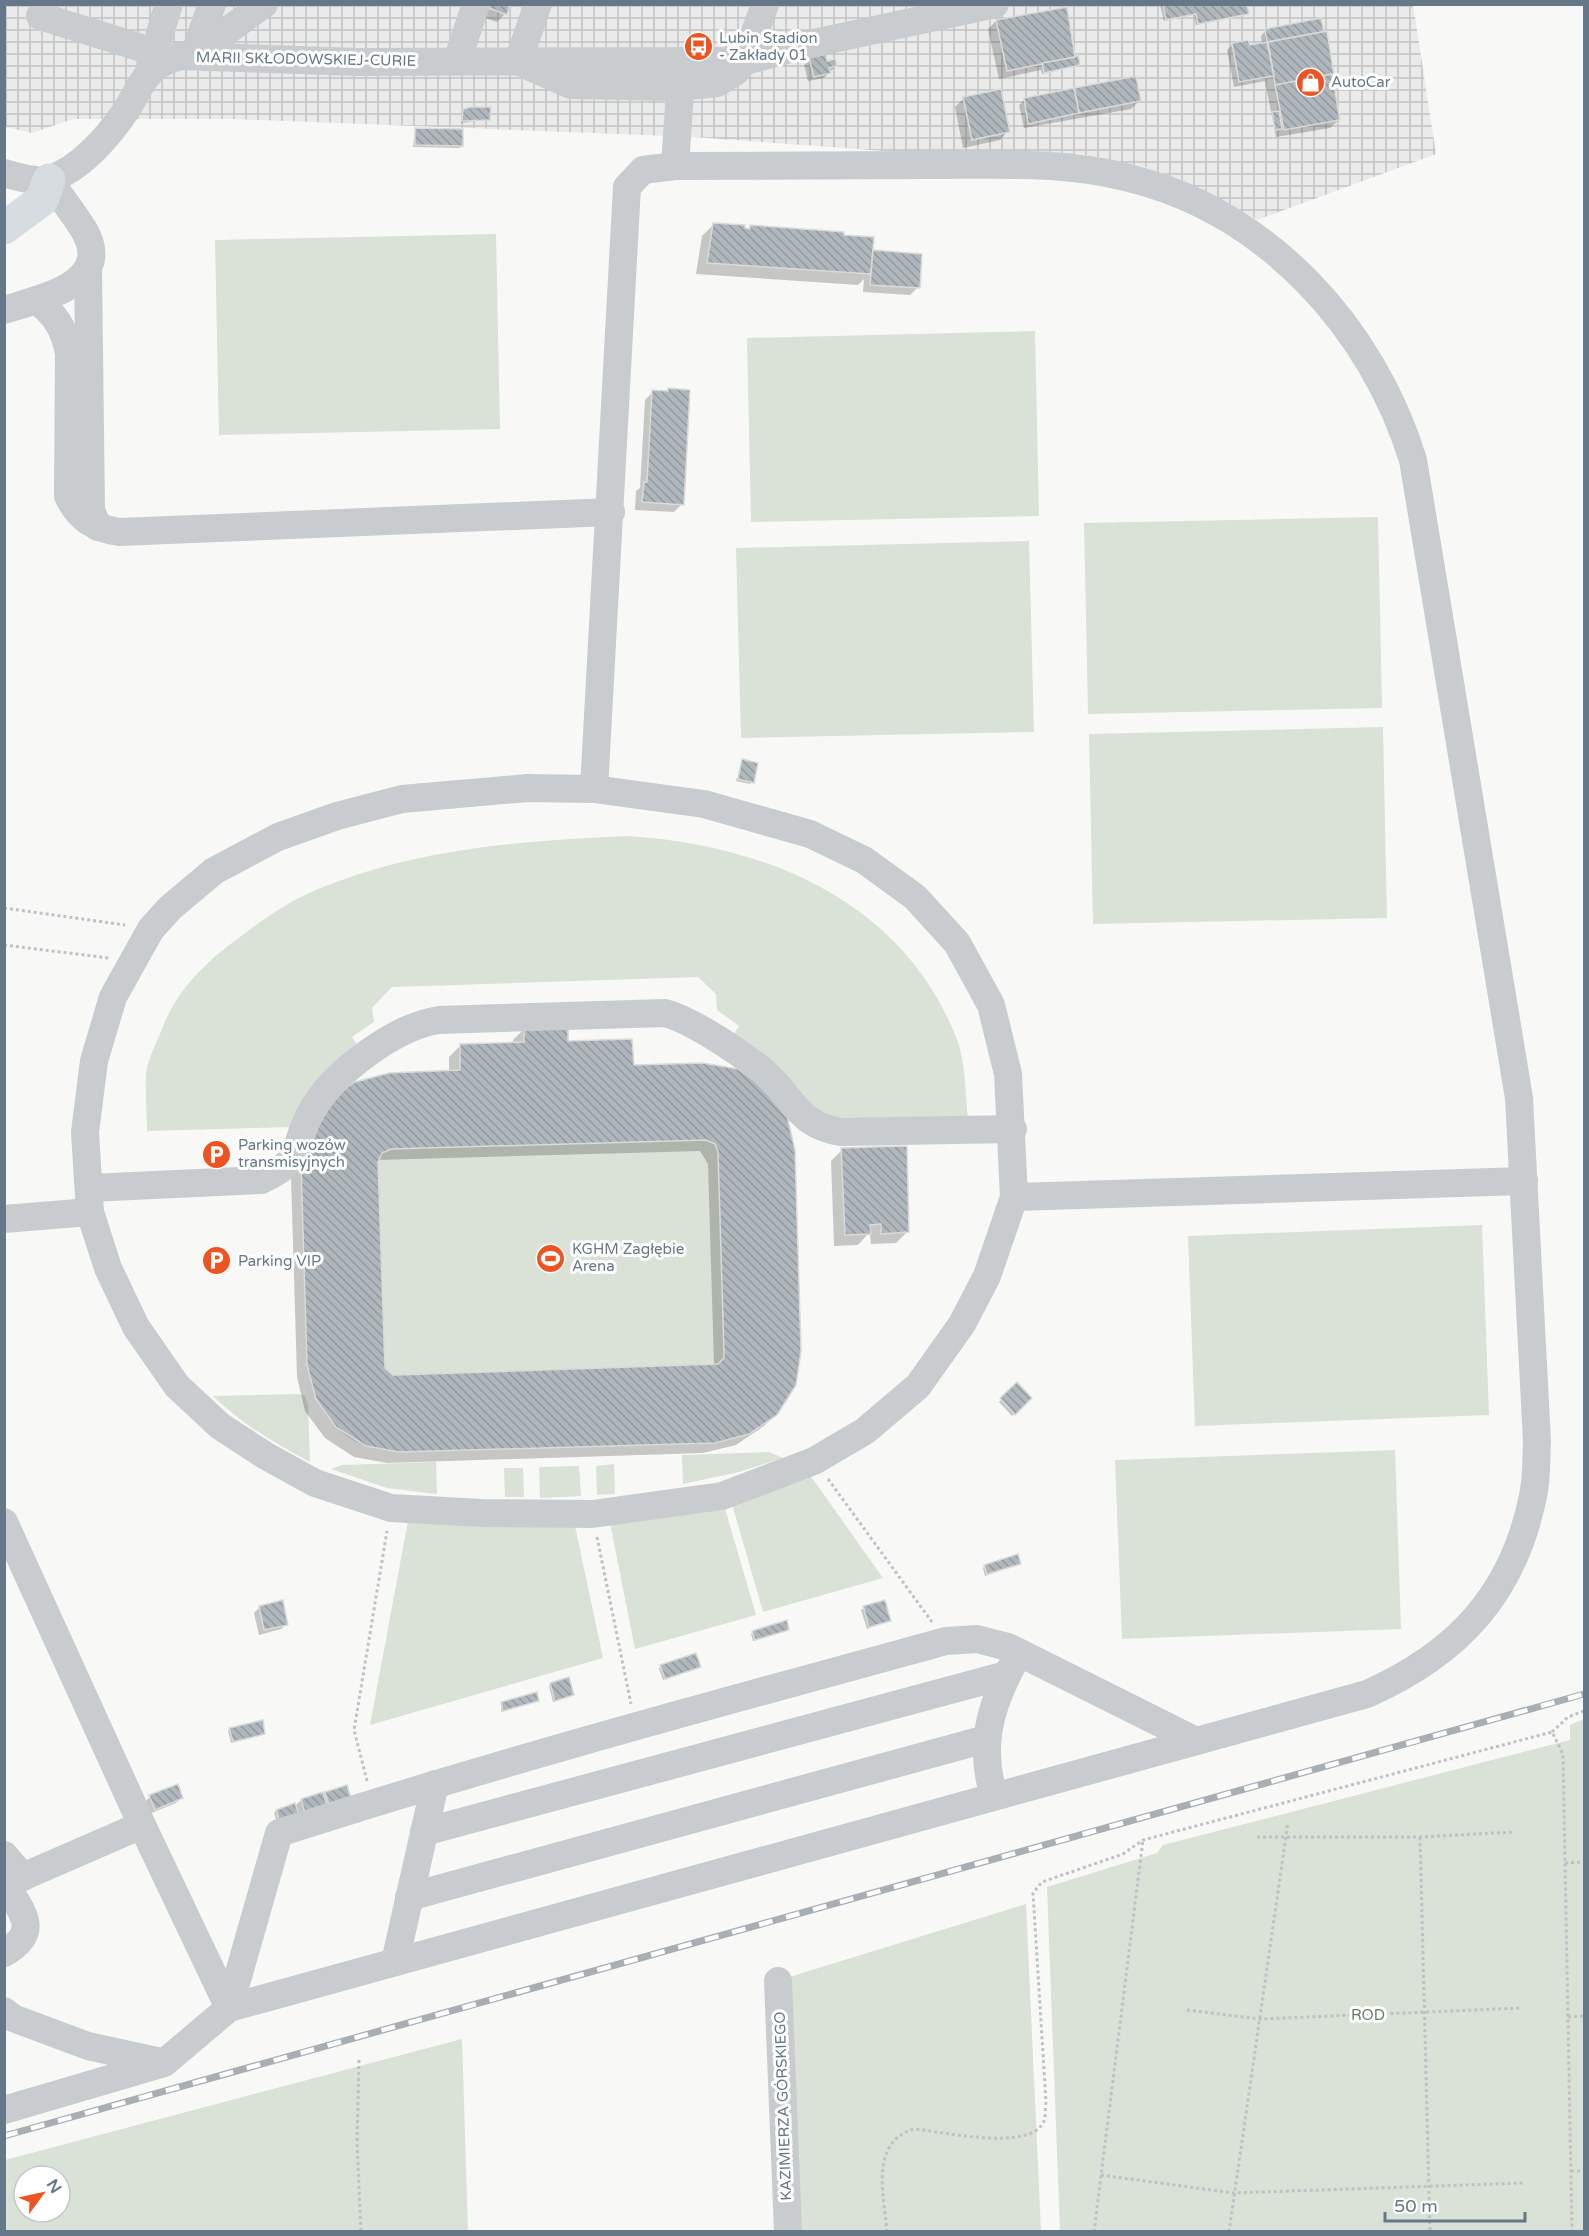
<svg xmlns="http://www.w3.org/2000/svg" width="1589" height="2236" font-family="'Varela Round',sans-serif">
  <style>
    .industrial { fill: url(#industrial-grid) }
    .green { fill: #dae1d6; fill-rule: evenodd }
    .shadow { fill: #0003; fill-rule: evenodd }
    .building { fill: url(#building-back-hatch); stroke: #dadad8; stroke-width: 1.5; fill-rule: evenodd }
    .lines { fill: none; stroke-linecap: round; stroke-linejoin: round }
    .path { stroke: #bfc2c4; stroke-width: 3; stroke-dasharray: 3 3; stroke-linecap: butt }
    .minor { stroke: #c8cccf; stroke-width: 28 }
    .major { stroke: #d6dce0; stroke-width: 33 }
    .rail-casing { stroke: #a8aeb4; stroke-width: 7 }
    .rail { stroke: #fff; stroke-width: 4.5; stroke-dasharray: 14; stroke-linecap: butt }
    .labels { text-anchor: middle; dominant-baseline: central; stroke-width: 6; stroke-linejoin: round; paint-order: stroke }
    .poi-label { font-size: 15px; fill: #667888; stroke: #fff; text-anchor: start }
    .street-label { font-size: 15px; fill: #667888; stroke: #fff }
    .park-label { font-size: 15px; fill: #667a61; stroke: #fff }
  </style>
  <defs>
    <pattern id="industrial-grid" width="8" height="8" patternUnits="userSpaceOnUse" patternTransform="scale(1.5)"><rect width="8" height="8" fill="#e9eae9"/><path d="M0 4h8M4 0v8" fill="none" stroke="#c1c2c3"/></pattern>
    <pattern id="building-back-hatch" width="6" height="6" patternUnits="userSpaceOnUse" patternTransform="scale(1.5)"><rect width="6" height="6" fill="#afb7bd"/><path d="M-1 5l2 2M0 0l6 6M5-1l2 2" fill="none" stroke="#929a9f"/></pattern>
  </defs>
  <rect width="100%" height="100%" fill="#f8f9f6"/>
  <path class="industrial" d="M1413 4 1436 154 1257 220 1226 202 1148 168 1081 154H925L694 137 233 119H73L32 133 5 127V5Z"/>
  <g class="green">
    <path d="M496 234 500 429 219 435 215 240Z"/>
    <path d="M1035 331 1039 516 751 522 747 338Z"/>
    <path d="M1378 517 1382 708 1088 714 1084 523Z"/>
    <path d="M1029 541 1034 732 741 738 736 548Z"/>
    <path d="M1383 727 1387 918 1093 924 1089 734Z"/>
    <path d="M626 836C764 844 902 900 956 1037 966 1061 965 1092 968 1118L843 1121 820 1116 732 1037 739 1026 717 1010 716 994 698 977 392 987 372 1008 374 1022 352 1037 361 1051 294 1127 147 1131C147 1113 145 1094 146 1076 147 1060 156 1044 162 1029 178 988 206 962 240 937 261 921 282 906 305 895 406 849 517 841 626 836Z"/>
    <path d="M568 1026 569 1041 632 1039 634 1065 787 1116 795 1150 801 1351 796 1385 777 1415 749 1434 715 1443 399 1452C389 1450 376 1450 366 1446 329 1433 316 1400 307 1365L327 1101 355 1082 389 1073 460 1070V1044L524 1042V1027Z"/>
    <path d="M1482 1225 1489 1415 1195 1426 1188 1236Z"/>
    <path d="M299 1394 305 1396 308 1405 310 1462C274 1443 242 1424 213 1396Z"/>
    <path d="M1395 1450 1401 1629 1122 1639 1115 1460Z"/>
    <path d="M769 1452 783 1458 739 1472 683 1484 682 1455Z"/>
    <path d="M436 1462 437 1494 387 1488 331 1469 342 1465Z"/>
    <path d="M614 1464 615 1494 597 1495 596 1466Z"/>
    <path d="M579 1466 581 1496 540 1498 539 1467Z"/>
    <path d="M504 1468H523L524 1497H505Z"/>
    <path d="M810 1475 883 1578 763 1612 732 1504Z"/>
    <path d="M724 1505 756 1615 635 1649 610 1523Z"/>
    <path d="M408 1521 480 1527 575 1526 603 1658 370 1725Z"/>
    <path d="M1584 1719V2231H1060L1047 1887 1157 1853 1163 1845 1570 1740V1725Z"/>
    <path d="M1026 1904 1041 2231H797L786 1978Z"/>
    <path d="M462 2039 468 2231H5V2160ZM24 2176H60V2212H24Z"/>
  </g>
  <g class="shadow">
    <path d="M486 4H509L505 14 497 22 482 17Z"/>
    <path d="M1160 4H1245L1247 14 1196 25 1194 15 1164 21Z"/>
    <path d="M1320 20 1339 120 1330 128 1276 137 1265 81 1234 87 1227 50 1232 45 1248 47 1262 44 1261 36 1266 30Z"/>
    <path d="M996 21 1073 59 1078 65 1042 74 1041 70 999 79 988 29Z"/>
    <path d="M810 60 826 63 836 66 824 78 808 81 804 65Z"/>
    <path d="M1000 91 1008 131 1000 140 963 148 955 107 963 99Z"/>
    <path d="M1024 100 1139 101 1131 109 1024 128 1019 105Z"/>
    <path d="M464 110 489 119 461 123Z"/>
    <path d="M415 129 462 145 460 148 413 147Z"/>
    <path d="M714 224 743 230 751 227 843 237 871 255 874 252 918 287 910 295 863 292 864 279 858 285 696 274 702 236Z"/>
    <path d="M653 392 682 504 674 512 635 510 636 491 640 488 645 400Z"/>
    <path d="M742 761 752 782 750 784 736 781Z"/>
    <path d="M524 1029 632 1067 703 1065 776 1414 764 1426 736 1445 703 1453 387 1463 354 1457 325 1438 305 1411 297 1377 291 1177 298 1143 449 1072V1057L460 1046 513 1044V1040ZM700 1151 708 1164 714 1365 392 1376 383 1364 377 1160Z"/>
    <path d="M842 1150 907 1232 896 1243 871 1244 870 1235H867L858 1245 834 1246 831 1161Z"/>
    <path d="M1017 1384 1030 1398 1012 1416 999 1402Z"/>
    <path d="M1019 1564 985 1576 983 1568 985 1566Z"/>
    <path d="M260 1607 287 1624 281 1629 259 1635 254 1613Z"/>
    <path d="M864 1608 889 1621 867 1629 861 1610Z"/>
    <path d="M788 1630 753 1641 751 1634 753 1632Z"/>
    <path d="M661 1666 699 1667 663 1680 659 1669Z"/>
    <path d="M551 1684 572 1695 553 1702 549 1686Z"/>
    <path d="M538 1700 535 1702 501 1712 502 1703Z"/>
    <path d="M230 1729 264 1734 231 1743 228 1731Z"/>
    <path d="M326 1793 351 1805 278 1826 274 1813 276 1811 294 1807 301 1800Z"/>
    <path d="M150 1797 181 1798 176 1803 149 1814 145 1802Z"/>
  </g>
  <g class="building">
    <path d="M491 4H510L507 15 489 8Z"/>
    <path d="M1163 4H1247L1249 14 1198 24 1196 14 1166 20Z"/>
    <path d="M1067 7 1075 57 1007 71 996 20Z"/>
    <path d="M1321 18 1324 32 1267 42 1265 29Z"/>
    <path d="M1327 31 1334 75 1275 85 1268 42Z"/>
    <path d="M1248 40 1250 45 1267 42 1274 76 1239 82 1232 43Z"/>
    <path d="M826 54 827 61 835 59 837 66 829 68 831 73 814 77 809 58Z"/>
    <path d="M1078 54 1080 65 1044 73 1042 63 1075 57Z"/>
    <path d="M1332 74 1340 120 1284 130 1275 85Z"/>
    <path d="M1136 76 1141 101 1079 113 1074 88Z"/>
    <path d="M1074 88 1079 113 1028 124 1024 98Z"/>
    <path d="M1001 89 1010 132 972 140 963 97Z"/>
    <path d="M471 107H491L490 120 462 121 463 109Z"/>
    <path d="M1279 111 1282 129 1275 130 1272 112Z"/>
    <path d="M415 128 463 129V146L415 145Z"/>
    <path d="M713 223 745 225V228L750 229V225L844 232V235L874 237 871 274 707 263Z"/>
    <path d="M873 250 922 254 920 288 870 285Z"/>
    <path d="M668 388 690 390 684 505 642 502 644 482H647L652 390 668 391Z"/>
    <path d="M742 759 758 763 754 783 738 779Z"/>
    <path d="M568 1026V1041L632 1039 634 1065 703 1063 738 1069 767 1088 787 1116 795 1150 801 1351 796 1385 777 1415 749 1434 715 1443 399 1452 366 1446 336 1427 316 1399 307 1365 301 1165 327 1101 355 1082 389 1073 460 1070V1044L524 1042V1027ZM706 1140 715 1144 718 1152 724 1353V1358L718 1364 398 1375H393L385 1368 378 1162 382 1153 391 1149Z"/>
    <path d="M907 1146 909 1232 881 1234V1224L870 1225 871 1234 845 1235 841 1148Z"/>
    <path d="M1017 1382 1032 1398 1015 1415 1000 1398Z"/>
    <path d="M1018 1554 1021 1564 987 1574 984 1565Z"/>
    <path d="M283 1600 288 1625 264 1630 259 1606Z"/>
    <path d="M885 1600 891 1621 869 1627 863 1606Z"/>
    <path d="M787 1620 789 1630 755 1640 752 1631Z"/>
    <path d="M696 1653 701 1667 665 1679 660 1665Z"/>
    <path d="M569 1677 574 1695 555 1701 550 1683Z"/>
    <path d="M537 1692 539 1701 503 1711 501 1702Z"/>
    <path d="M263 1720 265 1734 233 1742 229 1728Z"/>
    <path d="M178 1784 183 1798 155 1810 149 1795Z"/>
    <path d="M347 1785 353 1805 331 1812 325 1792Z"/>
    <path d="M323 1792 329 1813 307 1820 301 1799Z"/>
    <path d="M295 1803 300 1818 281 1825 276 1810Z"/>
  </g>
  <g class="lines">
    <g class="path">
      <path d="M4 908 125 925"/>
      <path d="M4 945 109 958"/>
      <path d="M828 1479 932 1622"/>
      <path d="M597 1537 631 1704"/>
      <path d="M1552 1732 1568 1717 1584 1711"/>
      <path d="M367 1781 354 1730 387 1531"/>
      <path d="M1257 1837H1420L1515 1832"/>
      <path d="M1420 1837 1430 2232"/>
      <path d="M1565 1863 1584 1862"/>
      <path d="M1187 2010 1260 2019 1522 2008"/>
      <path d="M1568 2017 1584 2016"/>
      <path d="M359 2060 357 2142 361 2232"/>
      <path d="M1571 2171H1584"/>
      <path d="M1101 2175 1233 2193 1523 2183"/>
      <path d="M887 2232C884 2196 869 2142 914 2129 941 2131 1031 2153 1044 2121 1046 2116 1045 2107 1046 2102L1033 1893 1042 1882 1123 1854 1143 1840 1552 1732 1563 1754 1572 2232"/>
      <path d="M1094 2232 1143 1840"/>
      <path d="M1229 2232 1288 1822"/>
    </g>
    <g class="minor">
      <path d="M212 4 194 55 264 4"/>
      <path d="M40 16 154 52"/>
      <path d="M457 61 476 4"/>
      <path d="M518 62 538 4"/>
      <path d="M528 66 571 85 679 87 717 83 735 72 745 61 765 4"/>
      <path d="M149 69 169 4"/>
      <path d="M4 173C17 177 38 183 50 179 80 169 108 137 125 112 143 84 145 65 181 56L357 62 745 61 805 45 995 4"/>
      <path d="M88 270 91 510 98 527"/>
      <path d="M36 300C56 315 64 328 69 353L68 496C79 519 94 528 119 532L611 512"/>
      <path d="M4 310C41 298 115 284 84 230 73 212 60 196 49 180"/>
      <path d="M528 788 594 789 704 804 810 834 864 860 915 897 957 943 991 1005 1008 1074 1014 1197 987 1276 962 1324 918 1386 865 1431 814 1461 722 1496 592 1514 481 1513 391 1508 315 1483 266 1456 220 1426 177 1386 136 1327 108 1268 90 1212 85 1132 94 1061 113 997 151 929 170 908 214 871 278 837 337 816 402 799Z"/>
      <path d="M594 789 627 187 643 170 675 166 682 61"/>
      <path d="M90 1188 261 1180C306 1161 292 1143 313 1109 335 1071 397 1026 439 1020L665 1013C692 1020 750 1058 770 1078 796 1104 802 1126 841 1132L1013 1129"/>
      <path d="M1014 1197 1524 1181"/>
      <path d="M4 1219 90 1212"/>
      <path d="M4 1522 142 1825 229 2008 279 1833C499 1762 723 1702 946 1641L977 1639 1008 1647 1196 1741"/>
      <path d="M994 1796C979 1748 989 1708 1013 1664"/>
      <path d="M424 1832 1006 1675"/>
      <path d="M4 1855 23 1877"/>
      <path d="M4 1885 142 1825"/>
      <path d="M409 1897 986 1739"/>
      <path d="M4 1953C41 1932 23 1913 5 1884"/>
      <path d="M395 1962 435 1784"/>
      <path d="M778 1981 788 2232"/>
      <path d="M4 2011 13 2018 88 2046 161 2062"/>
      <path d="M4 2110 164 2063 229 2008 1367 1694C1457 1654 1513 1595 1533 1496 1537 1478 1536 1459 1537 1441L1519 1098 1413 460C1372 327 1267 212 1129 178 1064 161 997 165 930 165 845 165 760 166 675 166"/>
    </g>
    <path class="major" d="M4 228 42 200 49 180"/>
    <defs>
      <path id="rail" d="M4 2136 1584 1694"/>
    </defs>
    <use href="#rail" class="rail-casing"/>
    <use href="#rail" class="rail"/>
  </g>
  <defs>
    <symbol id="bus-disc" viewBox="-11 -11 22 22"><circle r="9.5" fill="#ed5421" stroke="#fff"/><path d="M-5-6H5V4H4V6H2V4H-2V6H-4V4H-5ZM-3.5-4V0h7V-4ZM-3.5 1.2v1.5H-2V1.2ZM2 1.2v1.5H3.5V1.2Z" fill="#fff"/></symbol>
    <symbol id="shop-disc" viewBox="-11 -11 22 22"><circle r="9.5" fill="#ed5421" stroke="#fff"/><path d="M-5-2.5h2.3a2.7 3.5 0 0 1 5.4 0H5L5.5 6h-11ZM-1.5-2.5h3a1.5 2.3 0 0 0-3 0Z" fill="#fff"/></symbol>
    <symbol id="parking-disc" viewBox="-11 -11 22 22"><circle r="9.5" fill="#ed5421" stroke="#fff"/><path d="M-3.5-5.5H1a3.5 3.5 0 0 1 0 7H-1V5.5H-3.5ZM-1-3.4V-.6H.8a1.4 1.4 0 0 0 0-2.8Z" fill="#fff"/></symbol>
    <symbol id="stadium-disc" viewBox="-11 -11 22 22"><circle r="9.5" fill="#ed5421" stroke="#fff"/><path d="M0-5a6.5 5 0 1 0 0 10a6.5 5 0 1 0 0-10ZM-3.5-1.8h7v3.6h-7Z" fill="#fff"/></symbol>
  </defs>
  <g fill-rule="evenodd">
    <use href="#bus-disc" x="682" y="30" width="33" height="33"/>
    <use href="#shop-disc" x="1294" y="66" width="33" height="33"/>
    <use href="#parking-disc" x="200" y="1138" width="33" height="33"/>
    <use href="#stadium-disc" x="534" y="1242" width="33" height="33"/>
    <use href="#parking-disc" x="200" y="1244" width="33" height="33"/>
  </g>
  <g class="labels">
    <g class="poi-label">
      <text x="719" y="38">Lubin Stadion<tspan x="719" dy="17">- Zakłady 01</tspan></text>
      <text x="1331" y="82">AutoCar</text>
      <text x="238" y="1145">Parking wozów<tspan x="238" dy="17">transmisyjnych</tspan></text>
      <text x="572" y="1249">KGHM Zagłębie<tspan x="572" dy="17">Arena</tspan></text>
      <text x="238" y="1261">Parking VIP</text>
    </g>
    <g class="street-label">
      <text transform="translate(306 59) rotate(1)">MARII SKŁODOWSKIEJ-CURIE</text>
      <text transform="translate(783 2106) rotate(-92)">KAZIMIERZA GÓRSKIEGO</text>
    </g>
    <g class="park-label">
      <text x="1368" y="2015">ROD</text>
    </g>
  </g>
  <rect width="1589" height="2236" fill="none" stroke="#667888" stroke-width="12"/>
  <g transform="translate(42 2194) rotate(57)"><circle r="28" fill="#ffffff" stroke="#c2c9cf" stroke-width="1.5"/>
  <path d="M0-4.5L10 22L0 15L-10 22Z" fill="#ed5421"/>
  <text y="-9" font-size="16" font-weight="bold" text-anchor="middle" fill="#667888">N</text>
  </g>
  <path d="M1385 2212v9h140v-9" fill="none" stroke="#667888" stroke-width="3"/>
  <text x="1394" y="2212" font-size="18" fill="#667888" stroke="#ffffff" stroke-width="4.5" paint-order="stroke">50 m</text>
</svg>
